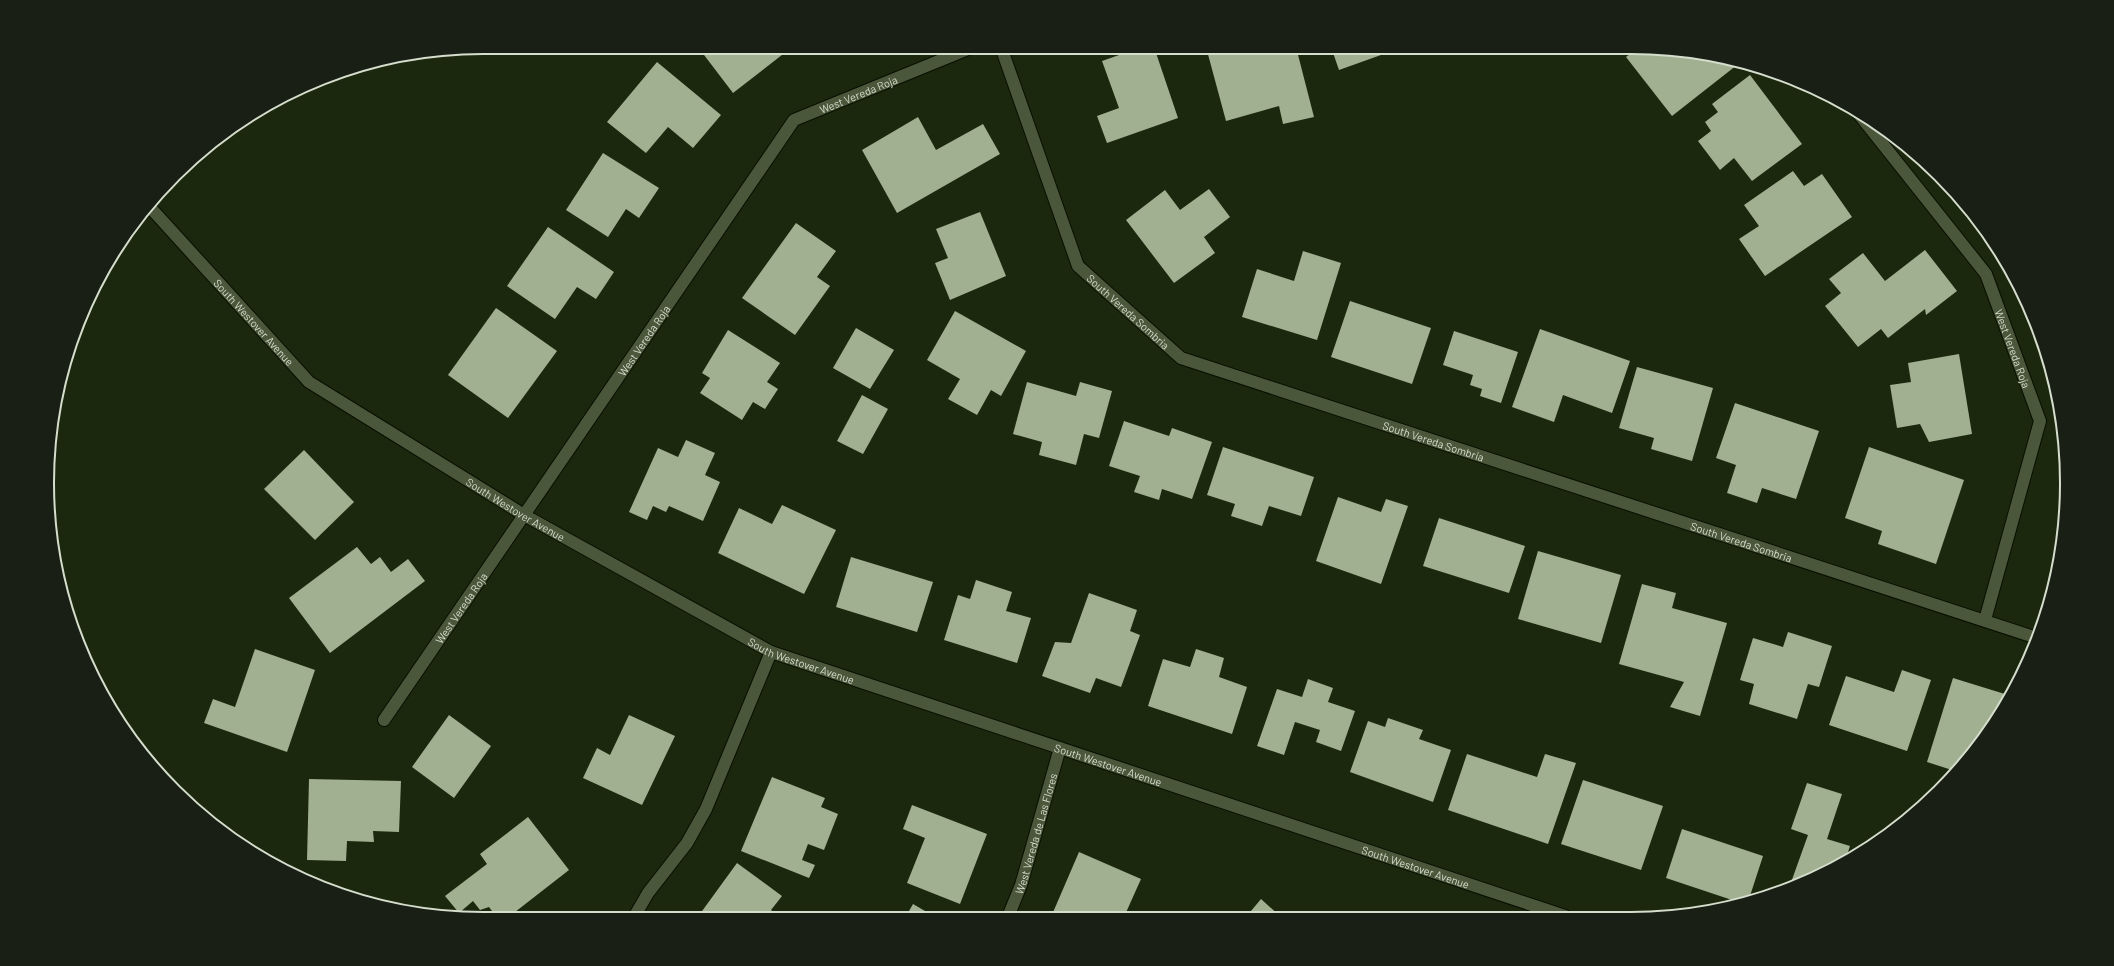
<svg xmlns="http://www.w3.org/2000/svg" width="2114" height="966" font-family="Barlow,sans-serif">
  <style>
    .building { fill: #a0b090 }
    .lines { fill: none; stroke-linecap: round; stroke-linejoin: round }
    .minor-casing { stroke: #071000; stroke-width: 14 }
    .minor { stroke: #4a573b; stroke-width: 12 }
    .labels { text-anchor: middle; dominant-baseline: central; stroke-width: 4; stroke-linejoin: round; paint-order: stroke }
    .street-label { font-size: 11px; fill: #d5ddcd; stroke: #0a0f05 }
    .rim { fill: none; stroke: #d5ddcd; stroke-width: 2 }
  </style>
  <rect width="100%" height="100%" fill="#1c280e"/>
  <g class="building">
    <path d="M706 47H784L787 51 733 93 701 51Z"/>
    <path d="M1142 47H1154L1178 118 1107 143 1097 116 1119 108 1102 61Z"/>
    <path d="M1206 47H1296L1314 117 1283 124 1279 106 1226 121Z"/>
    <path d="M1331 47H1394L1395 50 1339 70Z"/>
    <path d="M1638 48 1716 55 1734 61 1737 65 1672 116 1626 57Z"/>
    <path d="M657 62 721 115 693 148 668 127 646 153 607 122Z"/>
    <path d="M1750 75 1802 144 1752 181 1734 158 1720 170 1698 141 1711 131 1705 122 1718 112 1712 104Z"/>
    <path d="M918 117 936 150 983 124 1000 154 897 213 862 150Z"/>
    <path d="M603 153 659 188 639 218 626 209 608 237 566 210Z"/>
    <path d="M1793 171 1804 186 1822 174 1852 217 1765 276 1739 239 1759 226 1744 205Z"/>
    <path d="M1209 189 1230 217 1204 237 1215 253 1174 283 1126 220 1165 190 1180 210Z"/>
    <path d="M980 212 1006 276 950 300 935 263 948 258 936 229Z"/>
    <path d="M796 223 836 251 817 277 830 286 795 335 742 298Z"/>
    <path d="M548 227 614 272 596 299 577 287 555 319 507 286Z"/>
    <path d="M1925 250 1957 291 1926 315 1925 309 1888 338 1881 329 1858 347 1825 306 1841 293 1829 279 1863 253 1885 281Z"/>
    <path d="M1303 251 1341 263 1317 340 1242 317 1257 269 1294 281Z"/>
    <path d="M1350 301 1431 328 1412 384 1331 357Z"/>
    <path d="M496 308 557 351 508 418 448 375Z"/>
    <path d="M955 311 1026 351 1001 396 991 390 977 415 948 399 960 379 927 360Z"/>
    <path d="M856 328 894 350 870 389 833 368Z"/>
    <path d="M1540 329 1630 361 1612 413 1563 395 1554 422 1512 407Z"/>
    <path d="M728 330 780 363 767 382 778 389 765 409 753 402 742 420 700 393 710 378 702 373Z"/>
    <path d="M1454 331 1518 352 1501 403 1480 396 1482 389 1470 385 1473 375 1443 365Z"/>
    <path d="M1959 354 1972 434 1929 442 1920 424 1897 428 1890 385 1911 382 1908 363Z"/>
    <path d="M1637 367 1713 388 1692 461 1651 449 1654 438 1619 428Z"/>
    <path d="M1027 382 1076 396 1080 382 1112 391 1099 438 1084 434 1076 465 1039 455 1042 442 1013 434Z"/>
    <path d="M862 395 888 409 863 454 837 441Z"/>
    <path d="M1735 403 1819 431 1796 499 1762 488 1757 503 1727 493 1736 465 1716 458Z"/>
    <path d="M1124 421 1169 436 1172 428 1212 442 1192 499 1162 489 1159 500 1134 492 1140 476 1109 466Z"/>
    <path d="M686 440 715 453 705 475 720 482 703 521 669 506 666 512 653 506 647 520 629 512 658 448 678 457Z"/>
    <path d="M1223 447 1314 477 1301 516 1269 506 1262 526 1231 516 1235 504 1207 495Z"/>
    <path d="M1869 447 1964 480 1936 564 1878 544 1882 531 1845 518Z"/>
    <path d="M304 450 354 502 315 540 264 489Z"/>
    <path d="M1338 497 1381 512 1386 499 1408 506 1381 584 1316 561Z"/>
    <path d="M782 505 836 530 804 594 718 553 739 508 772 524Z"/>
    <path d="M1439 518 1525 546 1509 593 1423 566Z"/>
    <path d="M357 547 371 564 380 557 391 572 408 559 425 581 330 653 289 598Z"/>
    <path d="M1538 551 1621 575 1601 643 1518 619Z"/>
    <path d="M851 557 933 582 917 632 836 607Z"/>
    <path d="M976 580 1012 592 1006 611 1031 618 1017 663 944 640 958 595 970 599Z"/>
    <path d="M1642 584 1676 593 1672 608 1727 623 1700 716 1670 707 1684 682 1619 664Z"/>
    <path d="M1089 593 1137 610 1130 631 1140 635 1121 687 1096 678 1090 693 1042 676 1055 642 1071 643Z"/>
    <path d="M1788 632 1832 646 1819 687 1808 684 1797 719 1749 704 1754 684 1740 680 1753 638 1783 647Z"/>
    <path d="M255 649 315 670 287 752 204 723 213 699 235 707Z"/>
    <path d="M1196 649 1224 658 1219 677 1247 687 1232 734 1148 706 1163 659 1190 667Z"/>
    <path d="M1902 670 1931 680 1907 751 1829 725 1846 676 1894 692Z"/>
    <path d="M1953 678 2008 695 1977 748 1955 771 1927 762Z"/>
    <path d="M1308 679 1333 688 1328 702 1355 711 1341 751 1316 742 1320 730 1295 722 1284 755 1257 746 1277 689 1302 697Z"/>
    <path d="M449 715 491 746 454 798 412 767Z"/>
    <path d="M629 715 675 736 642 805 583 778 597 748 610 755Z"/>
    <path d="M1388 718 1423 730 1419 739 1451 750 1433 802 1350 772 1368 721 1385 727Z"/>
    <path d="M1467 754 1537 777 1545 754 1576 763 1548 844 1448 810Z"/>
    <path d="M772 777 825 798 821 807 838 814 824 850 808 844 802 860 815 865 809 878 741 851Z"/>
    <path d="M309 779 401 781 399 832 373 831 374 842 347 841 346 861 307 860Z"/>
    <path d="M1583 780 1663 806 1641 870 1561 844Z"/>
    <path d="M1807 783 1842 794 1827 839 1850 846 1846 858 1798 886 1789 888 1808 835 1791 829Z"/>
    <path d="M912 805 987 834 960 904 907 883 925 838 903 829Z"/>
    <path d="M528 817 569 870 506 919H498L489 907 480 910 473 901 459 913 445 896 487 864 480 854Z"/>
    <path d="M1682 829 1763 856 1749 899 1738 902 1666 878Z"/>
    <path d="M1079 852 1141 879 1124 917H1051Z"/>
    <path d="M737 863 782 896 771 910 781 918H697Z"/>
    <path d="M1261 899 1281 917H1246Z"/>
    <path d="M913 904 937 918H905Z"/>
  </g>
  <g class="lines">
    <defs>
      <g id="minor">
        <path id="s1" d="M1001 47 1078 266 1181 358 2037 638"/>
        <path id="s2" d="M1858 113 1986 274 2040 421 1985 620"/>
        <path id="s3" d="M148 205 309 382 524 515 771 652 1565 916"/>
        <path id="s4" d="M384 720 794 120 973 47"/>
        <path id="s5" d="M1008 917 1021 885 1060 748"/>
        <path d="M633 919 648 893 687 843 706 809 771 652"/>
      </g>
    </defs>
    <use href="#minor" class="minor-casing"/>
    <use href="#minor" class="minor"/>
  </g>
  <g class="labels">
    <g class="street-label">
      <text stroke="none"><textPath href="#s4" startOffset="796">West Vereda Roja</textPath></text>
      <text stroke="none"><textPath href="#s1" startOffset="300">South Vereda Sombria</textPath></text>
      <text stroke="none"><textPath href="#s3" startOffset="158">South Westover Avenue</textPath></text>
      <text stroke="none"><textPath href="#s4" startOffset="460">West Vereda Roja</textPath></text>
      <text stroke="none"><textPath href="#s2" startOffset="285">West Vereda Roja</textPath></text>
      <text stroke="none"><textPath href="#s1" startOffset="636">South Vereda Sombria</textPath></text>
      <text stroke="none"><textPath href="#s3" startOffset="482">South Westover Avenue</textPath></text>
      <text stroke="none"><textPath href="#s1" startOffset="960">South Vereda Sombria</textPath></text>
      <text stroke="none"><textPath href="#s4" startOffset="136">West Vereda Roja</textPath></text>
      <text stroke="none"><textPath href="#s3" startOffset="806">South Westover Avenue</textPath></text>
      <text stroke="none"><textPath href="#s3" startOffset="1130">South Westover Avenue</textPath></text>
      <text stroke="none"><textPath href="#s5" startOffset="88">West Vereda de Las Flores</textPath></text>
      <text stroke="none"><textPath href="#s3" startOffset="1454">South Westover Avenue</textPath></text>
    </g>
  </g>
  <path d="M0 0H2114V966H0ZM483 54H1631A429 429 0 0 1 2060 483V483A429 429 0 0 1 1631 912H483A429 429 0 0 1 54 483V483A429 429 0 0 1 483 54Z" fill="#1a1f15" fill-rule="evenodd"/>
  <path class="rim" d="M483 54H1631A429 429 0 0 1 2060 483V483A429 429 0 0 1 1631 912H483A429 429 0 0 1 54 483V483A429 429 0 0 1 483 54Z"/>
</svg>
